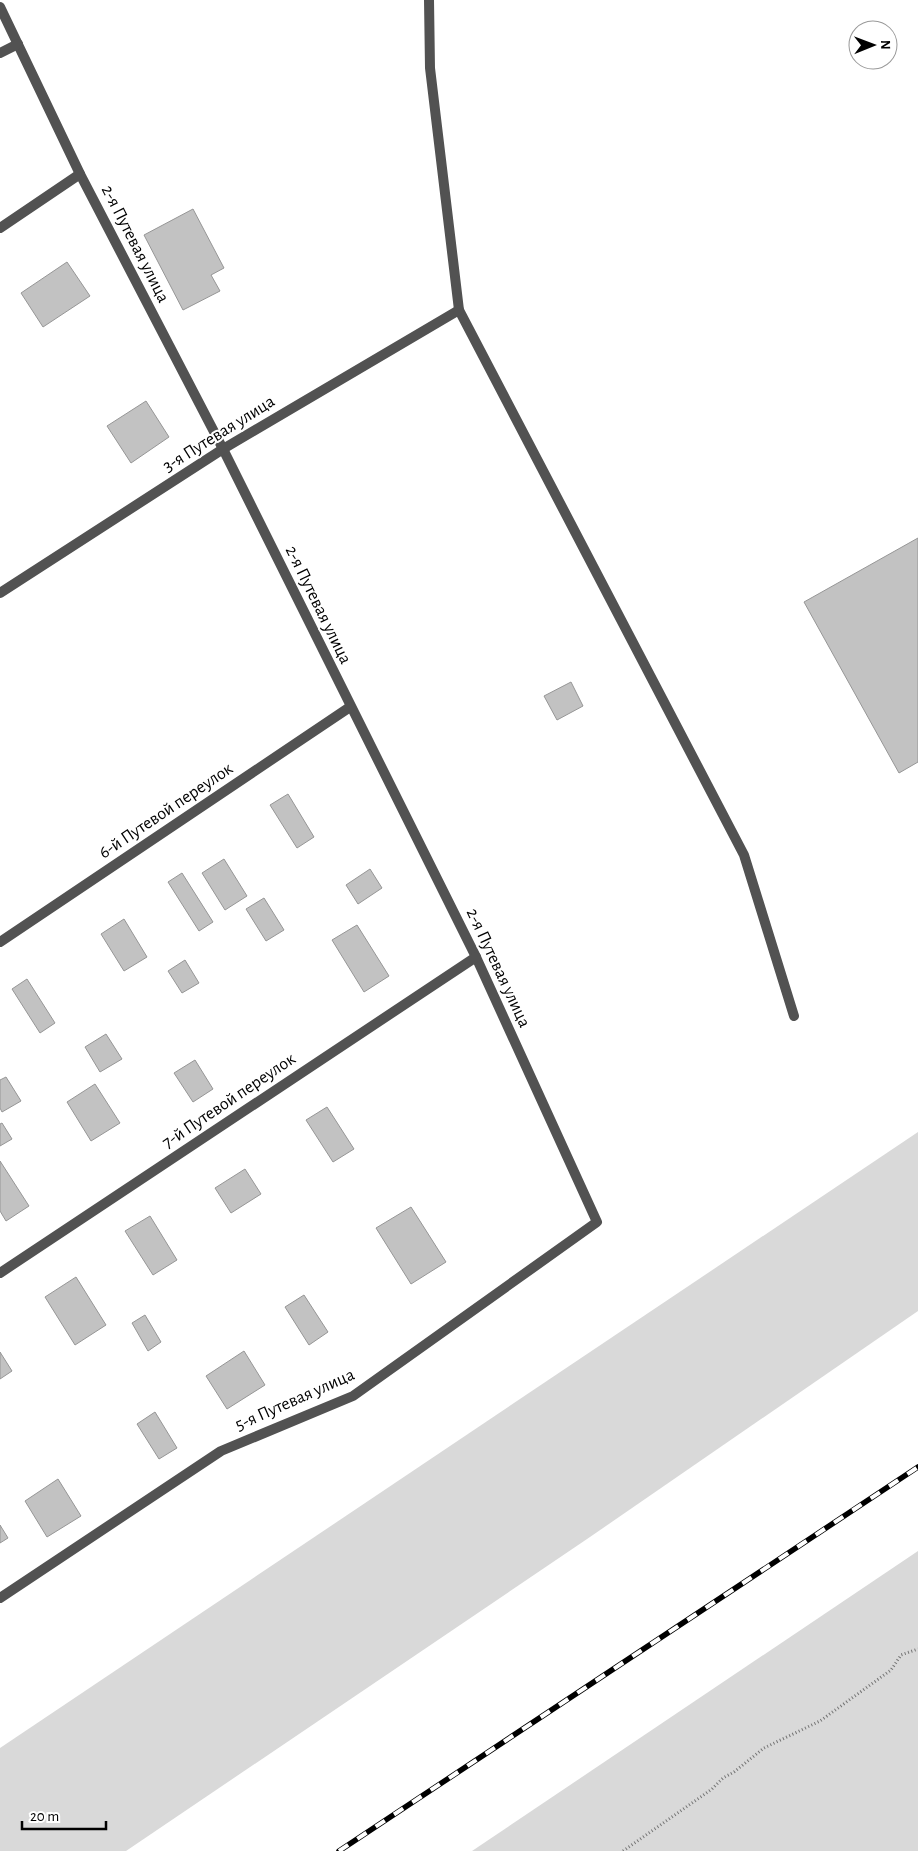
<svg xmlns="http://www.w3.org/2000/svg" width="918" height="1851" font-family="'Alegreya Sans',sans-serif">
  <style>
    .green { fill: #d9d9d9 }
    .building { fill: #c2c2c2; stroke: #969696 }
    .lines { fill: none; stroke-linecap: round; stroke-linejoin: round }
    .path { stroke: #747474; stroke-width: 3; stroke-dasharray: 1 2.5; stroke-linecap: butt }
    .minor { stroke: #525252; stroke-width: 10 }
    .rail-casing { stroke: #000; stroke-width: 5.5 }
    .rail { stroke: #fff; stroke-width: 4; stroke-dasharray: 11; stroke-linecap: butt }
    .labels { text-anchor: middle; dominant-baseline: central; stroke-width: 4; stroke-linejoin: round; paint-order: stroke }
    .street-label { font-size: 18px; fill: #000; stroke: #fff }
  </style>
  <rect width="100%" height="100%" fill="#fff"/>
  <g class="green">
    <path d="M918 1132V1311L590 1537 126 1851H0V1748Z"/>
    <path d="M918 1551V1851H472Z"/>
  </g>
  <g class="building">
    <path d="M193 209 224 268 211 275 220 291 183 310 144 235Z"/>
    <path d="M67 262 90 296 43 327 21 293Z"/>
    <path d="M146 401 169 437 131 463 107 426Z"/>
    <path d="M918 538V762L899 773 804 602Z"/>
    <path d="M571 682 583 706 557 720 544 696Z"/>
    <path d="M288 794 314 837 297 848 270 805Z"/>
    <path d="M224 859 247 896 225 910 202 873Z"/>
    <path d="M370 869 382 888 358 904 346 885Z"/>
    <path d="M182 873 213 922 199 931 168 882Z"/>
    <path d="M264 898 284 930 266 941 246 909Z"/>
    <path d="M124 919 147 957 124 971 101 934Z"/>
    <path d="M357 925 389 976 364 992 332 940Z"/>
    <path d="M185 960 199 983 182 993 168 971Z"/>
    <path d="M27 979 55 1023 40 1033 12 989Z"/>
    <path d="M106 1034 122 1059 100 1072 85 1047Z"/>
    <path d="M195 1060 213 1089 193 1102 174 1073Z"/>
    <path d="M6 1077 21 1101 2 1112 0 1108V1080Z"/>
    <path d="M95 1084 120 1123 91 1141 67 1102Z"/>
    <path d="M327 1107 354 1149 333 1162 306 1120Z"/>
    <path d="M2 1123 12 1139 0 1146V1124Z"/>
    <path d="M0 1161 29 1206 6 1221 0 1211Z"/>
    <path d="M245 1169 261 1194 231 1213 215 1188Z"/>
    <path d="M411 1207 446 1262 411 1284 376 1228Z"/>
    <path d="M150 1216 177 1260 153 1275 125 1231Z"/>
    <path d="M76 1277 106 1325 75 1345 45 1297Z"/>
    <path d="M304 1295 328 1332 309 1345 285 1307Z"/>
    <path d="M145 1315 161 1342 148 1351 132 1323Z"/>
    <path d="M244 1351 265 1385 227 1409 206 1376Z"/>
    <path d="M0 1352 12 1371 0 1379Z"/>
    <path d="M155 1412 177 1448 159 1459 137 1424Z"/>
    <path d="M58 1479 81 1516 47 1537 25 1501Z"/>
    <path d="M0 1525 8 1538 0 1543Z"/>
  </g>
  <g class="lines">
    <path class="path" d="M623 1851 712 1789 723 1778 734 1772 764 1748 820 1721 891 1670 901 1655 918 1649"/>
    <g class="minor">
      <path d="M429 0 430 68 459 310 744 855 794 1016"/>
      <path d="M0 7 80 174 223 449 476 957 597 1222 353 1396 221 1451 0 1598"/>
      <path d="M0 53 18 44"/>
      <path d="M0 228 80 174"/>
      <path d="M0 593 223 449 459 310"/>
      <path d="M0 942 350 707"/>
      <path d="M0 1273 476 957"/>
    </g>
    <defs>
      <path id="rail" d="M339 1851 918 1467"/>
    </defs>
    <use href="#rail" class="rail-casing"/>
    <use href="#rail" class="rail"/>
  </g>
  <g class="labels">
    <g class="street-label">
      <text transform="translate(135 244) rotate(63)">2-я Путевая улица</text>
      <text transform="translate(219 434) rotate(-32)">3-я Путевая улица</text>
      <text transform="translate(318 605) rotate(64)">2-я Путевая улица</text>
      <text transform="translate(166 811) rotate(-34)">6-й Путевой переулок</text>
      <text transform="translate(498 968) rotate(65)">2-я Путевая улица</text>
      <text transform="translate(229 1101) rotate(-34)">7-й Путевой переулок</text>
      <text transform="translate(295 1400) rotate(-24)">5-я Путевая улица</text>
    </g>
  </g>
  <g transform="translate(873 45) rotate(89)"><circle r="24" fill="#ffffff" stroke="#999999"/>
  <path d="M0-4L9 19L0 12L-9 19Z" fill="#000000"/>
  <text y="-8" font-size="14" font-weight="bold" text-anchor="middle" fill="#000000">N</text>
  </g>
  <path d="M22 1821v8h84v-8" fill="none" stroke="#000000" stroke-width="2.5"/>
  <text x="30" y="1821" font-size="15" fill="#000000" stroke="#ffffff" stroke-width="4" paint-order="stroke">20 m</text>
</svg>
